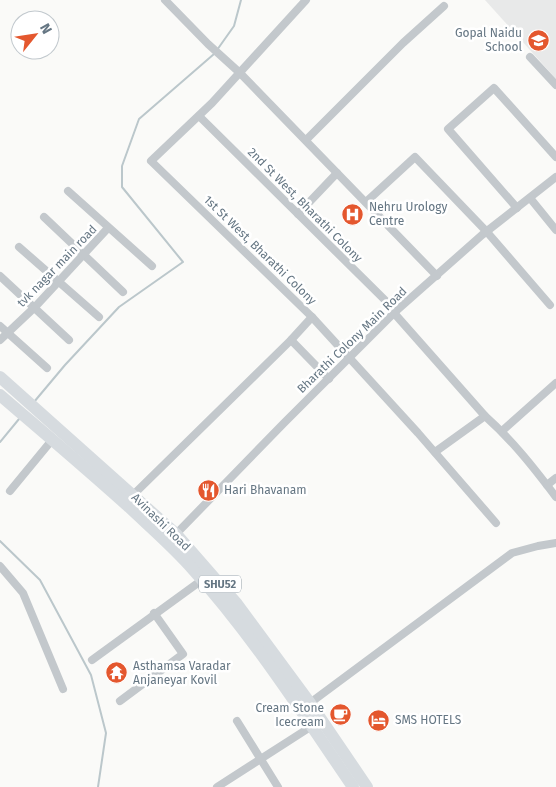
<svg xmlns="http://www.w3.org/2000/svg" width="556" height="787" font-family="'Fira Sans',sans-serif">
  <style>
    .built { fill: #e8e9e9 }
    .lines { fill: none; stroke-linecap: round; stroke-linejoin: round }
    .stream { stroke: #bbc7cb; stroke-width: 2 }
    .minor { stroke: #c3c8cc; stroke-width: 8 }
    .primary { stroke: #d6dbdf; stroke-width: 12 }
    .labels { text-anchor: middle; dominant-baseline: central; stroke-width: 5; stroke-linejoin: round; paint-order: stroke }
    .shield { fill: #fff; stroke: #939fa8; stroke-width: 1 }
    .shield-label { font-size: 11px; font-weight: bold; fill: #657683 }
    .poi-label { font-size: 12px; fill: #657683; stroke: #fff; text-anchor: start }
    .street-label { font-size: 12px; fill: #657683; stroke: #fff }
  </style>
  <rect width="100%" height="100%" fill="#fafaf8"/>
  <path class="built" d="M485 0H556V79Z"/>
  <g class="lines">
    <g class="stream">
      <path d="M217 50 234 26 241 0"/>
      <path d="M34 402 65 365 119 307 183 262 122 187V166L139 119 214 54"/>
      <path d="M0 442 19 419"/>
      <path d="M0 541 40 580 91 675 106 733 98 787"/>
    </g>
    <g class="minor">
      <path d="M165 0 208 44 240 73 437 276"/>
      <path d="M306 0 212 103 151 161 312 317 418 433 496 523"/>
      <path d="M530 57 556 85"/>
      <path d="M199 116 396 311"/>
      <path d="M306 140 403 43 444 6"/>
      <path d="M68 191 152 266"/>
      <path d="M530 198 556 230"/>
      <path d="M366 202 415 157 487 232 550 305"/>
      <path d="M517 208 448 129 494 88 556 157"/>
      <path d="M298 214 337 173"/>
      <path d="M44 217 123 292"/>
      <path d="M19 247 99 317"/>
      <path d="M0 276 69 340"/>
      <path d="M394 313 485 416C513 441 534 468 556 497"/>
      <path d="M0 326 47 368"/>
      <path d="M0 340 35 307 108 228"/>
      <path d="M291 340 329 379"/>
      <path d="M502 431 556 383"/>
      <path d="M435 452 485 416"/>
      <path d="M547 485 556 478"/>
      <path d="M10 491 52 440"/>
      <path d="M133 495 291 340 312 317"/>
      <path d="M176 534 284 423 396 311 482 235 556 177"/>
      <path d="M0 566 23 593 63 689"/>
      <path d="M92 660 202 580"/>
      <path d="M120 701 183 654 154 613"/>
      <path d="M310 703 512 553 538 546 556 543"/>
      <path d="M237 721 278 787"/>
      <path d="M217 787 312 726"/>
    </g>
    <g class="primary">
      <path d="M0 377 176 534 237 604 310 703 367 787"/>
      <path d="M0 395C43 432 87 469 129 507 149 526 170 544 189 565 251 633 301 711 353 787"/>
    </g>
  </g>
  <defs>
    <symbol id="school-disc" viewBox="-11 -11 22 22"><circle r="9.5" fill="#e4572e" stroke="#fff"/><path d="M0-5L7-2L0 1L-7-2ZM-4 1L0 2.5L4 1V4Q0 6-4 4Z" fill="#fff"/></symbol>
    <symbol id="hospital-disc" viewBox="-11 -11 22 22"><circle r="9.5" fill="#e4572e" stroke="#fff"/><path d="M-5-5h3v3.5h4V-5h3V5h-3V1.5h-4V5h-3Z" fill="#fff"/></symbol>
    <symbol id="restaurant-disc" viewBox="-11 -11 22 22"><circle r="9.5" fill="#e4572e" stroke="#fff"/><path d="M-5-6h1v4h1v-4h1v4h1v-4h1v5L-1.5 .5V6h-2V.5L-5-1ZM5-6V6H3V1.5H1.5Q1.5-4 5-6Z" fill="#fff"/></symbol>
    <symbol id="temple-disc" viewBox="-11 -11 22 22"><circle r="9.5" fill="#e4572e" stroke="#fff"/><path d="M0-6L5-2H3V0L6.5 2.5H4V6H1.5V3h-3V6H-4V2.5H-6.5L-3 0V-2H-5Z" fill="#fff"/></symbol>
    <symbol id="cafe-disc" viewBox="-11 -11 22 22"><circle r="9.5" fill="#e4572e" stroke="#fff"/><path d="M-5.5-4.5H6V0H3Q3 3.5 0 3.5H-2.5Q-5.5 3.5-5.5 0ZM3-3.2v2h1.7v-2ZM-6 4.5H4V6H-6Z" fill="#fff"/></symbol>
    <symbol id="hotel-disc" viewBox="-11 -11 22 22"><circle r="9.5" fill="#e4572e" stroke="#fff"/><path d="M-6-4.5h1.5V1H6V5H4.5V3h-9V5H-6ZM-4 0a1.8 1.8 0 1 1 3.6 0ZM.5 0V-2.5h3Q6-2.5 6 0Z" fill="#fff"/></symbol>
  </defs>
  <g fill-rule="evenodd">
    <use href="#school-disc" x="526" y="28" width="25" height="25"/>
    <use href="#hospital-disc" x="340" y="202" width="25" height="25"/>
    <use href="#restaurant-disc" x="196" y="478" width="25" height="25"/>
    <use href="#temple-disc" x="104" y="660" width="25" height="25"/>
    <use href="#cafe-disc" x="328" y="702" width="25" height="25"/>
    <use href="#hotel-disc" x="366" y="708" width="25" height="25"/>
  </g>
  <g class="labels">
    <rect class="shield" x="199" y="575.5" width="42" height="17" rx="4"/>
    <g class="shield-label">
      <text x="220" y="584">SHU52</text>
    </g>
    <g class="poi-label">
      <text x="522" y="33" text-anchor="end">Gopal Naidu<tspan x="522" dy="14">School</tspan></text>
      <text x="369" y="207">Nehru Urology<tspan x="369" dy="14">Centre</tspan></text>
      <text x="224" y="490">Hari Bhavanam</text>
      <text x="133" y="666">Asthamsa Varadar<tspan x="133" dy="14">Anjaneyar Kovil</tspan></text>
      <text x="324" y="708" text-anchor="end">Cream Stone<tspan x="324" dy="14">Icecream</tspan></text>
      <text x="395" y="720">SMS HOTELS</text>
    </g>
    <g class="street-label">
      <text transform="translate(305 205) rotate(45)">2nd St West, Bharathi Colony</text>
      <text transform="translate(260 250) rotate(44)">1st St West, Bharathi Colony</text>
      <text transform="translate(57 266) rotate(-46)">tvk nagar main road</text>
      <text transform="translate(352 340) rotate(-44)">Bharathi Colony Main Road</text>
      <text transform="translate(161 522) rotate(44)">Avinashi Road</text>
    </g>
  </g>
  <g transform="translate(35 35) rotate(60)"><circle r="24" fill="#ffffff" stroke="#c1c8cd"/>
  <path d="M0-4L9 19L0 12L-9 19Z" fill="#e4572e"/>
  <text y="-8" font-size="14" font-weight="bold" text-anchor="middle" fill="#657683">N</text>
  </g>
</svg>
